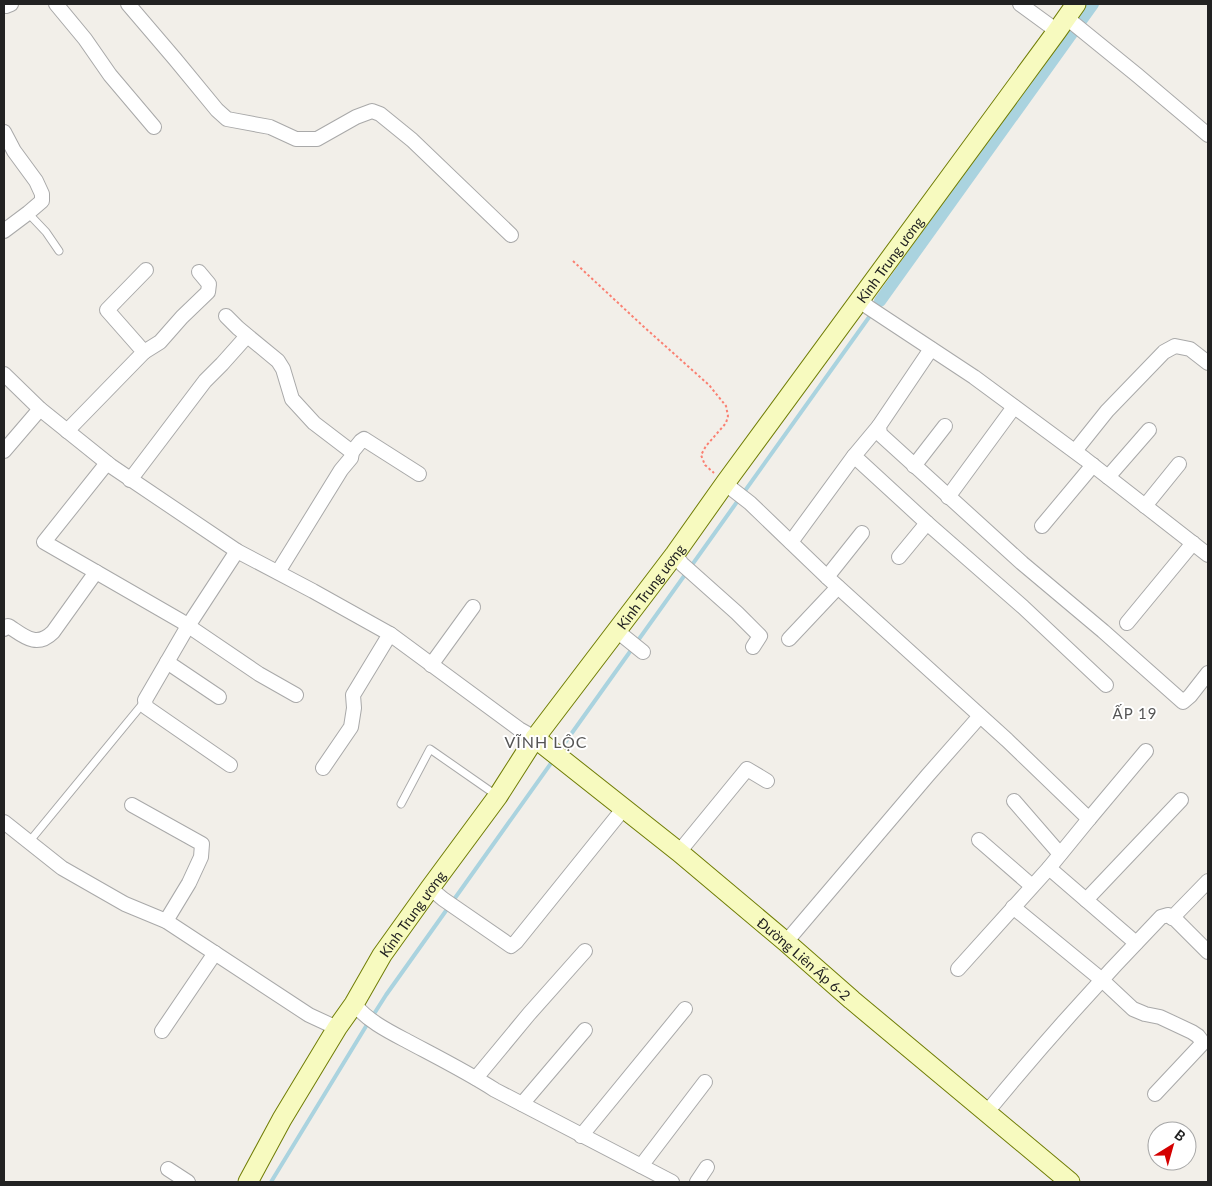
<svg xmlns="http://www.w3.org/2000/svg" width="1212" height="1186" font-family="Lato,sans-serif">
  <style>
    .lines { fill: none; stroke-linecap: round; stroke-linejoin: round }
    .stream { stroke: #aad3df; stroke-width: 4 }
    .canal { stroke: #aad3df; stroke-width: 12 }
    .lane-casing { stroke: #a9a9a9; stroke-width: 9 }
    .street-casing { stroke: #a9a9a9; stroke-width: 16 }
    .secondary-casing { stroke: #707d05; stroke-width: 21 }
    .path { stroke: #fa8072; stroke-width: 2; stroke-dasharray: 2.5 2.5; stroke-linecap: butt }
    .lane { stroke: #fff; stroke-width: 7 }
    .street { stroke: #fff; stroke-width: 14 }
    .secondary { stroke: #f7fabf; stroke-width: 19 }
    .labels { text-anchor: middle; dominant-baseline: central; stroke-width: 4; stroke-linejoin: round; paint-order: stroke }
    .street-label { font-size: 14px; fill: #222; stroke: #fff }
    .neighbourhood-label { font-size: 15px; letter-spacing: 1px; fill: #555; stroke: #fff }
    .quarter-label { font-size: 16px; letter-spacing: 1px; fill: #555; stroke: #fff }
  </style>
  <rect width="100%" height="100%" fill="#f2efe9"/>
  <g class="lines">
    <g class="stream">
      <path d="M559 751 872 313"/>
      <path d="M372 1017 386 995 554 759"/>
      <path d="M271 1182 368 1023"/>
    </g>
    <path class="canal" d="M880 301 1093 4"/>
    <defs>
      <g id="lane">
        <path d="M28 213 46 232 59 251"/>
        <path d="M401 804 430 749 496 795"/>
        <path d="M29 842 145 701"/>
      </g>
      <g id="street">
        <path d="M4 4 6 6 11 4"/>
        <path d="M56 4 85 39 110 75 154 127"/>
        <path d="M128 4 175 59 217 110 227 119 270 127 296 139H317L356 117 372 111 380 114 412 140 511 235"/>
        <path d="M1020 4 1057 31"/>
        <path d="M1068 15 1073 23 1137 75 1208 135"/>
        <path d="M4 132 14 151 36 181 42 194V201L28 213 4 231"/>
        <path d="M861 299 868 307 974 377 1085 459 1208 555"/>
        <path d="M226 316 238 328 278 361 283 369 292 399 314 423 352 452 351 458 341 470 278 572"/>
        <path d="M931 349 879 426 880 434 1022 563 1103 631 1183 702 1190 696 1208 673"/>
        <path d="M144 352 160 342 182 317 208 292 209 284 199 272"/>
        <path d="M4 374 40 409 111 466 237 551 313 591 390 634 519 729 535 738"/>
        <path d="M879 426 854 456 927 523 1023 607 1106 685"/>
        <path d="M67 431 144 352 107 310 146 270"/>
        <path d="M4 451 40 409"/>
        <path d="M1075 451 1107 411 1164 352 1175 346 1190 349 1208 363"/>
        <path d="M352 452 361 441 364 439 419 474"/>
        <path d="M107 463 44 542 181 621 259 674 296 695"/>
        <path d="M914 466 945 426"/>
        <path d="M1108 477 1149 430"/>
        <path d="M130 480 205 381 222 364 247 336"/>
        <path d="M726 482 732 489 750 503 827 577 1007 740 1089 819 1146 751"/>
        <path d="M948 497 1014 407"/>
        <path d="M1145 506 1179 464"/>
        <path d="M1042 526 1093 465"/>
        <path d="M791 542 854 456"/>
        <path d="M675 554 682 564 737 613 760 636 753 647"/>
        <path d="M899 557 927 523"/>
        <path d="M827 577 862 533"/>
        <path d="M1127 623 1193 543"/>
        <path d="M4 629 8 626 10 627C25 637 37 648 53 632L96 572"/>
        <path d="M617 631 643 652"/>
        <path d="M789 639 838 587"/>
        <path d="M167 662 219 697"/>
        <path d="M431 665 473 607"/>
        <path d="M230 765 146 707 145 700 188 626 237 551"/>
        <path d="M323 768 351 727 354 708 353 695 390 634"/>
        <path d="M1014 801 1060 854"/>
        <path d="M132 805 202 844 201 857 189 883 166 921"/>
        <path d="M4 822 62 868 125 904 166 921 309 1015 337 1028"/>
        <path d="M979 840 1032 886"/>
        <path d="M679 852 747 769 767 781"/>
        <path d="M1049 868 1136 943"/>
        <path d="M430 888 443 899 511 946 516 942 624 808"/>
        <path d="M1086 900 1181 800"/>
        <path d="M1013 907 1102 980 1133 1009 1145 1014 1160 1017 1192 1032 1198 1036 1201 1040V1045L1155 1094"/>
        <path d="M1172 918 1208 881"/>
        <path d="M786 942 928 775 980 716"/>
        <path d="M958 969 1049 868 1089 819"/>
        <path d="M354 1004C368 1021 388 1031 407 1041 437 1057 467 1072 495 1090L672 1182"/>
        <path d="M162 1031 215 953"/>
        <path d="M476 1078 529 1014 585 951"/>
        <path d="M522 1104 585 1030"/>
        <path d="M987 1112C1042 1045 1100 980 1161 917L1168 915 1176 920 1208 952"/>
        <path d="M581 1136 685 1009"/>
        <path d="M641 1166 705 1082"/>
        <path d="M168 1169 188 1182"/>
        <path d="M697 1182 707 1167"/>
      </g>
      <g id="secondary">
        <path id="s1" d="M535 738 679 852 786 942 852 1000 1070 1182"/>
        <path id="s2" d="M248 1182 282 1119 337 1028 354 1004 382 955 430 888 498 796 535 738 675 554 726 482 1057 31 1076 4"/>
      </g>
    </defs>
    <use href="#lane" class="lane-casing"/>
    <use href="#street" class="street-casing"/>
    <use href="#secondary" class="secondary-casing"/>
    <path class="path" d="M573 261 644 327 709 385 726 406 728 416 726 423 706 446 701 455 705 465 714 473"/>
    <use href="#lane" class="lane"/>
    <use href="#street" class="street"/>
    <use href="#secondary" class="secondary"/>
  </g>
  <g class="labels">
    <g class="street-label">
      <text stroke="none"><textPath href="#s2" startOffset="1125">Kinh Trung ương</textPath></text>
      <text stroke="none"><textPath href="#s2" startOffset="720">Kinh Trung ương</textPath></text>
      <text stroke="none"><textPath href="#s2" startOffset="315">Kinh Trung ương</textPath></text>
      <text stroke="none"><textPath href="#s1" startOffset="348">Đường Liên Ấp 6-2</textPath></text>
    </g>
    <g class="neighbourhood-label">
      <text x="1135" y="713">ẤP 19</text>
    </g>
    <g class="quarter-label">
      <text x="546" y="741">VĨNH LỘC</text>
    </g>
  </g>
  <rect width="1212" height="1186" fill="none" stroke="#222222" stroke-width="10"/>
  <g transform="translate(1172 1146) rotate(37)"><circle r="24" fill="#ffffff" stroke="#a7a7a7"/>
  <path d="M0-4L9 19L0 12L-9 19Z" fill="#d40000"/>
  <text y="-8" font-size="14" font-weight="bold" text-anchor="middle" fill="#222222">B</text>
  </g>
</svg>
